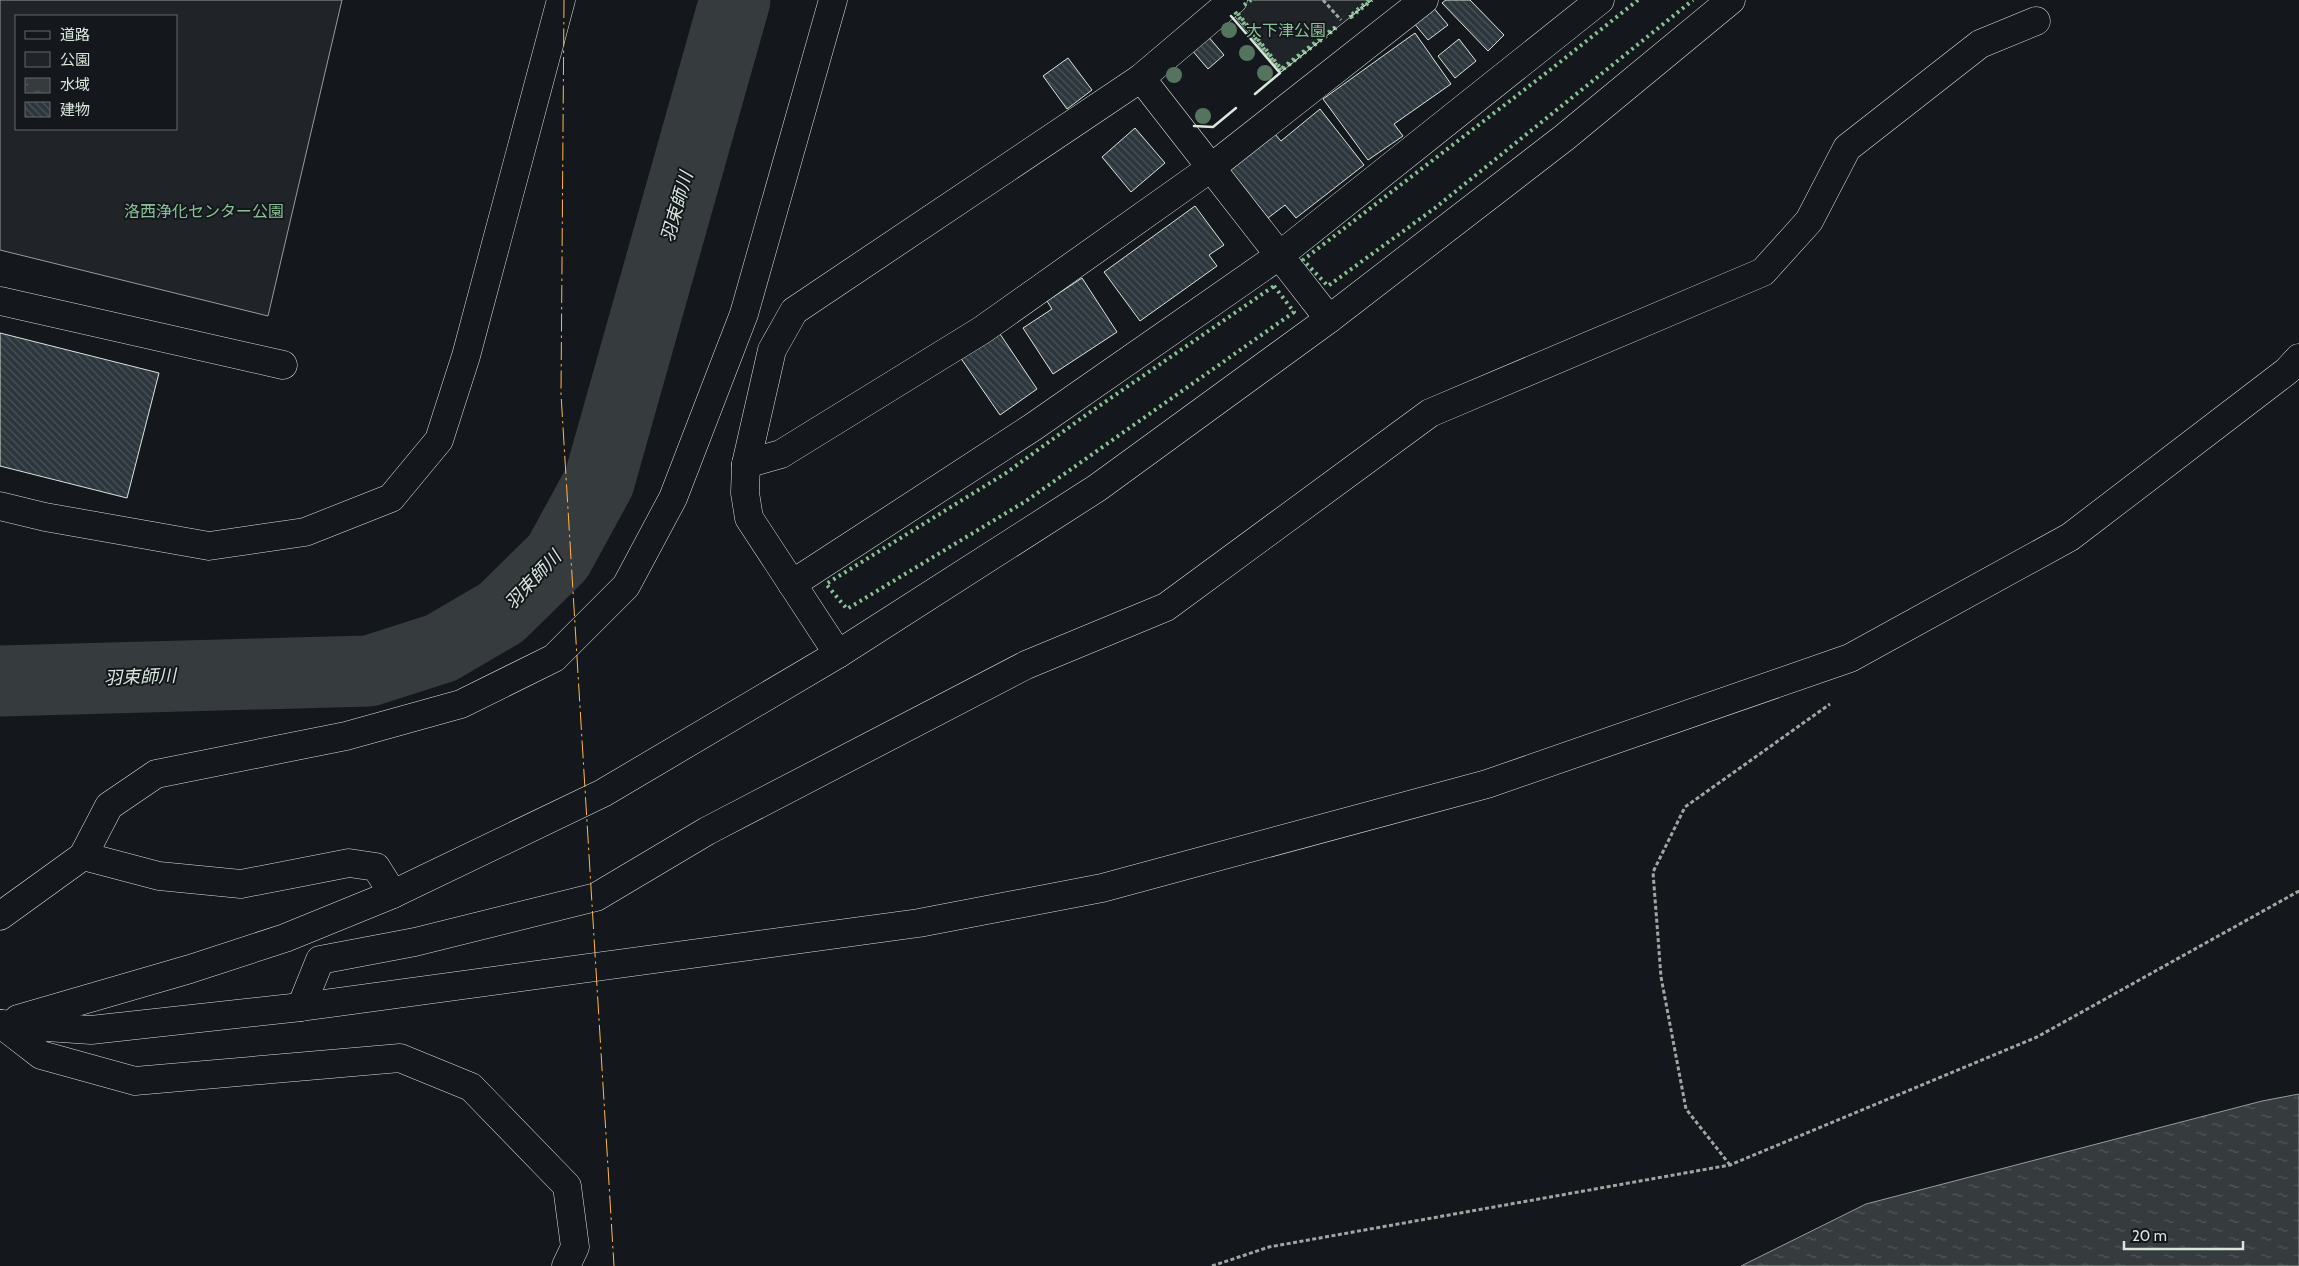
<svg xmlns="http://www.w3.org/2000/svg" width="2299" height="1266" font-family="Cabin,'Noto Sans JP',sans-serif">
  <style>
    .green { fill: #202428; stroke: #939e99; fill-rule: evenodd }
    .water { fill: url(#water-ripples); stroke: #939e99 }
    .lines { fill: none; stroke-linecap: round; stroke-linejoin: round }
    .river { stroke: #363b3e; stroke-width: 71 }
    .building { fill: url(#building-back-hatch); stroke: #d8e6dc }
    .minor-casing { stroke: #d8e6dc; stroke-width: 29 }
    .path { stroke: #9da8a2; stroke-width: 3; stroke-dasharray: 4 2.5; stroke-linecap: butt }
    .minor { stroke: #14181c; stroke-width: 28 }
    .hedge { stroke: #8ac095; stroke-width: 4; stroke-dasharray: 2.5 4; stroke-linecap: butt }
    .fence { stroke: #d8e6dc; stroke-width: 1; stroke-dasharray: 6 2.5; stroke-linecap: butt }
    .wall { stroke: #d8e6dc; stroke-width: 2.5 }
    .power { stroke: #ffb74d; stroke-width: 1; stroke-dasharray: 18 4 2.5 4; stroke-linecap: butt }
    .tree { fill: #55745f }
    .labels { text-anchor: middle; dominant-baseline: central; stroke-width: 4; stroke-linejoin: round; paint-order: stroke }
    .park-label { font-size: 16px; fill: #8ac095; stroke: #14181c }
    .water-label { font-size: 18px; font-style: italic; fill: #d8e6dc; stroke: #14181c }
  </style>
  <defs>
    <pattern id="water-ripples" width="26" height="14" patternUnits="userSpaceOnUse" patternTransform="scale(1.25)"><rect width="26" height="14" fill="#363b3e"/><path d="M2 4q2-2 4 0t4 0M15 11q2-2 4 0t4 0" fill="none" stroke="#525759"/></pattern>
    <pattern id="building-back-hatch" width="6" height="6" patternUnits="userSpaceOnUse" patternTransform="scale(1.25)"><rect width="6" height="6" fill="#2c363c"/><path d="M-1 5l2 2M0 0l6 6M5-1l2 2" fill="none" stroke="#4a5358"/></pattern>
  </defs>
  <rect width="100%" height="100%" fill="#14181c"/>
  <g class="green">
    <path d="M0 0H342L268 316 0 250ZM176 16V129H16V16Z"/>
    <path d="M1247 0H1372L1281 72 1231 12Z"/>
  </g>
  <path class="water" d="M2299 1094V1266H1741L1866 1204 2262 1101Z"/>
  <g class="lines">
    <path class="river" d="M0 681 369 671 441 648 501 613 558 557 599 482 735 0"/>
  </g>
  <g class="building">
    <path d="M1446 0H1470L1504 35 1488 51 1442 3Z"/>
    <path d="M1432 6 1448 25 1428 40 1413 22Z"/>
    <path d="M1415 33 1451 84 1394 124 1403 136 1368 160 1323 99Z"/>
    <path d="M1207 35 1224 55 1208 69 1191 49Z"/>
    <path d="M1459 39 1476 61 1455 78 1438 56Z"/>
    <path d="M1068 58 1092 90 1067 109 1043 76Z"/>
    <path d="M1320 109 1364 165 1296 218 1285 205 1268 218 1229 169 1274 133 1281 141Z"/>
    <path d="M1135 128 1165 163 1131 192 1102 157Z"/>
    <path d="M1195 206 1224 245 1209 255 1217 266 1140 321 1104 272Z"/>
    <path d="M1082 278 1117 332 1053 374 1023 328 1052 309 1047 301Z"/>
    <path d="M998 331 1037 389 1000 415 960 357Z"/>
    <path d="M0 333 159 373 127 498 0 466Z"/>
  </g>
  <g class="lines">
    <defs>
      <g id="minor">
        <path d="M1141 78 1329 319"/>
        <path d="M0 301 283 365"/>
        <path d="M746 464 781 454 982 330 1212 167 1424 0"/>
        <path d="M0 506 45 517 209 546 305 532 391 498 439 440 466 356 561 0"/>
        <path d="M792 584 1033 427 1280 255 1600 0"/>
        <path d="M838 654 749 518 745 493 746 464 772 350 794 311 1141 78 1233 0"/>
        <path d="M83 856 159 876 241 884 349 863 376 867 393 894"/>
        <path d="M0 916 83 856 109 806 156 774 346 736 461 704 554 658 626 586 673 498 744 314 833 0"/>
        <path d="M301 1007 320 960 415 942 596 897 707 831 1026 665 1166 607 1430 413 1763 272 1809 221 1847 148 1980 44 2036 21"/>
        <path d="M18 1019 190 969 285 938 393 894 603 793 838 654 1097 488 1329 319 1565 137 1731 0"/>
        <path d="M1 1024 91 1030 301 1007 919 923 1102 888 1487 784 1850 658 2070 537 2287 371 2299 358"/>
        <path d="M1 1024 41 1055 135 1081 400 1058 471 1087 567 1186 575 1247 566 1266"/>
      </g>
    </defs>
    <use href="#minor" class="minor-casing"/>
    <g class="path">
      <path d="M1323 0 1341 20"/>
      <path d="M1730 1165 1686 1109 1661 977 1653 872 1685 807 1830 704"/>
      <path d="M1212 1266 1269 1247 1730 1165 2037 1037 2299 891"/>
    </g>
    <use href="#minor" class="minor"/>
    <g class="hedge">
      <path d="M1369 0 1350 16 1351 17 1372 0"/>
      <path d="M1638 0 1550 70 1303 260 1328 286 1435 208 1693 0"/>
      <path d="M1244 5 1251 0"/>
      <path d="M1235 12 1281 71 1335 29 1334 28 1281 69 1236 11"/>
      <path d="M1274 286 1294 312 1026 501 847 609 826 584 1006 473 1086 415Z"/>
    </g>
    <g class="fence">
      <path d="M1349 15 1350 17 1372 0"/>
      <path d="M1281 72 1335 29 1333 27"/>
    </g>
    <g class="wall">
      <path d="M1231 16 1280 73 1255 94"/>
      <path d="M1194 126 1213 127 1236 108"/>
    </g>
    <path class="power" d="M564 0 561 394 614 1266"/>
  </g>
  <g class="tree">
    <circle cx="1229" cy="30" r="8"/>
    <circle cx="1247" cy="53" r="8"/>
    <circle cx="1265" cy="73" r="8"/>
    <circle cx="1174" cy="75" r="8"/>
    <circle cx="1203" cy="116" r="8"/>
  </g>
  <g class="labels">
    <g class="park-label">
      <text x="1286" y="30">大下津公園</text>
      <text x="204" y="211">洛西浄化センター公園</text>
    </g>
    <g class="water-label">
      <text transform="translate(677 207) rotate(-74)">羽束師川</text>
      <text transform="translate(533 580) rotate(-47)">羽束師川</text>
      <text transform="translate(140 677) rotate(-2)">羽束師川</text>
    </g>
  </g>
  <rect x="15" y="15" width="162" height="115" fill="#14181c" stroke="#626a69"/>
  <rect x="25" y="31" width="25" height="8" fill="#14181c" stroke="#626a69"/>
  <text x="60" y="40" font-size="15" fill="#d8e6dc">道路</text>
  <rect x="25" y="52" width="25" height="15" fill="#202428" stroke="#626a69"/>
  <text x="60" y="65" font-size="15" fill="#d8e6dc">公園</text>
  <rect x="25" y="78" width="25" height="15" fill="url(#water-ripples)" stroke="#626a69"/>
  <text x="60" y="90" font-size="15" fill="#d8e6dc">水域</text>
  <rect x="25" y="102" width="25" height="15" fill="url(#building-back-hatch)" stroke="#626a69"/>
  <text x="60" y="115" font-size="15" fill="#d8e6dc">建物</text>
  <path d="M2124 1241v8h119v-8" fill="none" stroke="#d8e6dc" stroke-width="2.5"/>
  <text x="2132" y="1241" font-size="15" fill="#d8e6dc" stroke="#14181c" stroke-width="4" paint-order="stroke">20 m</text>
</svg>
